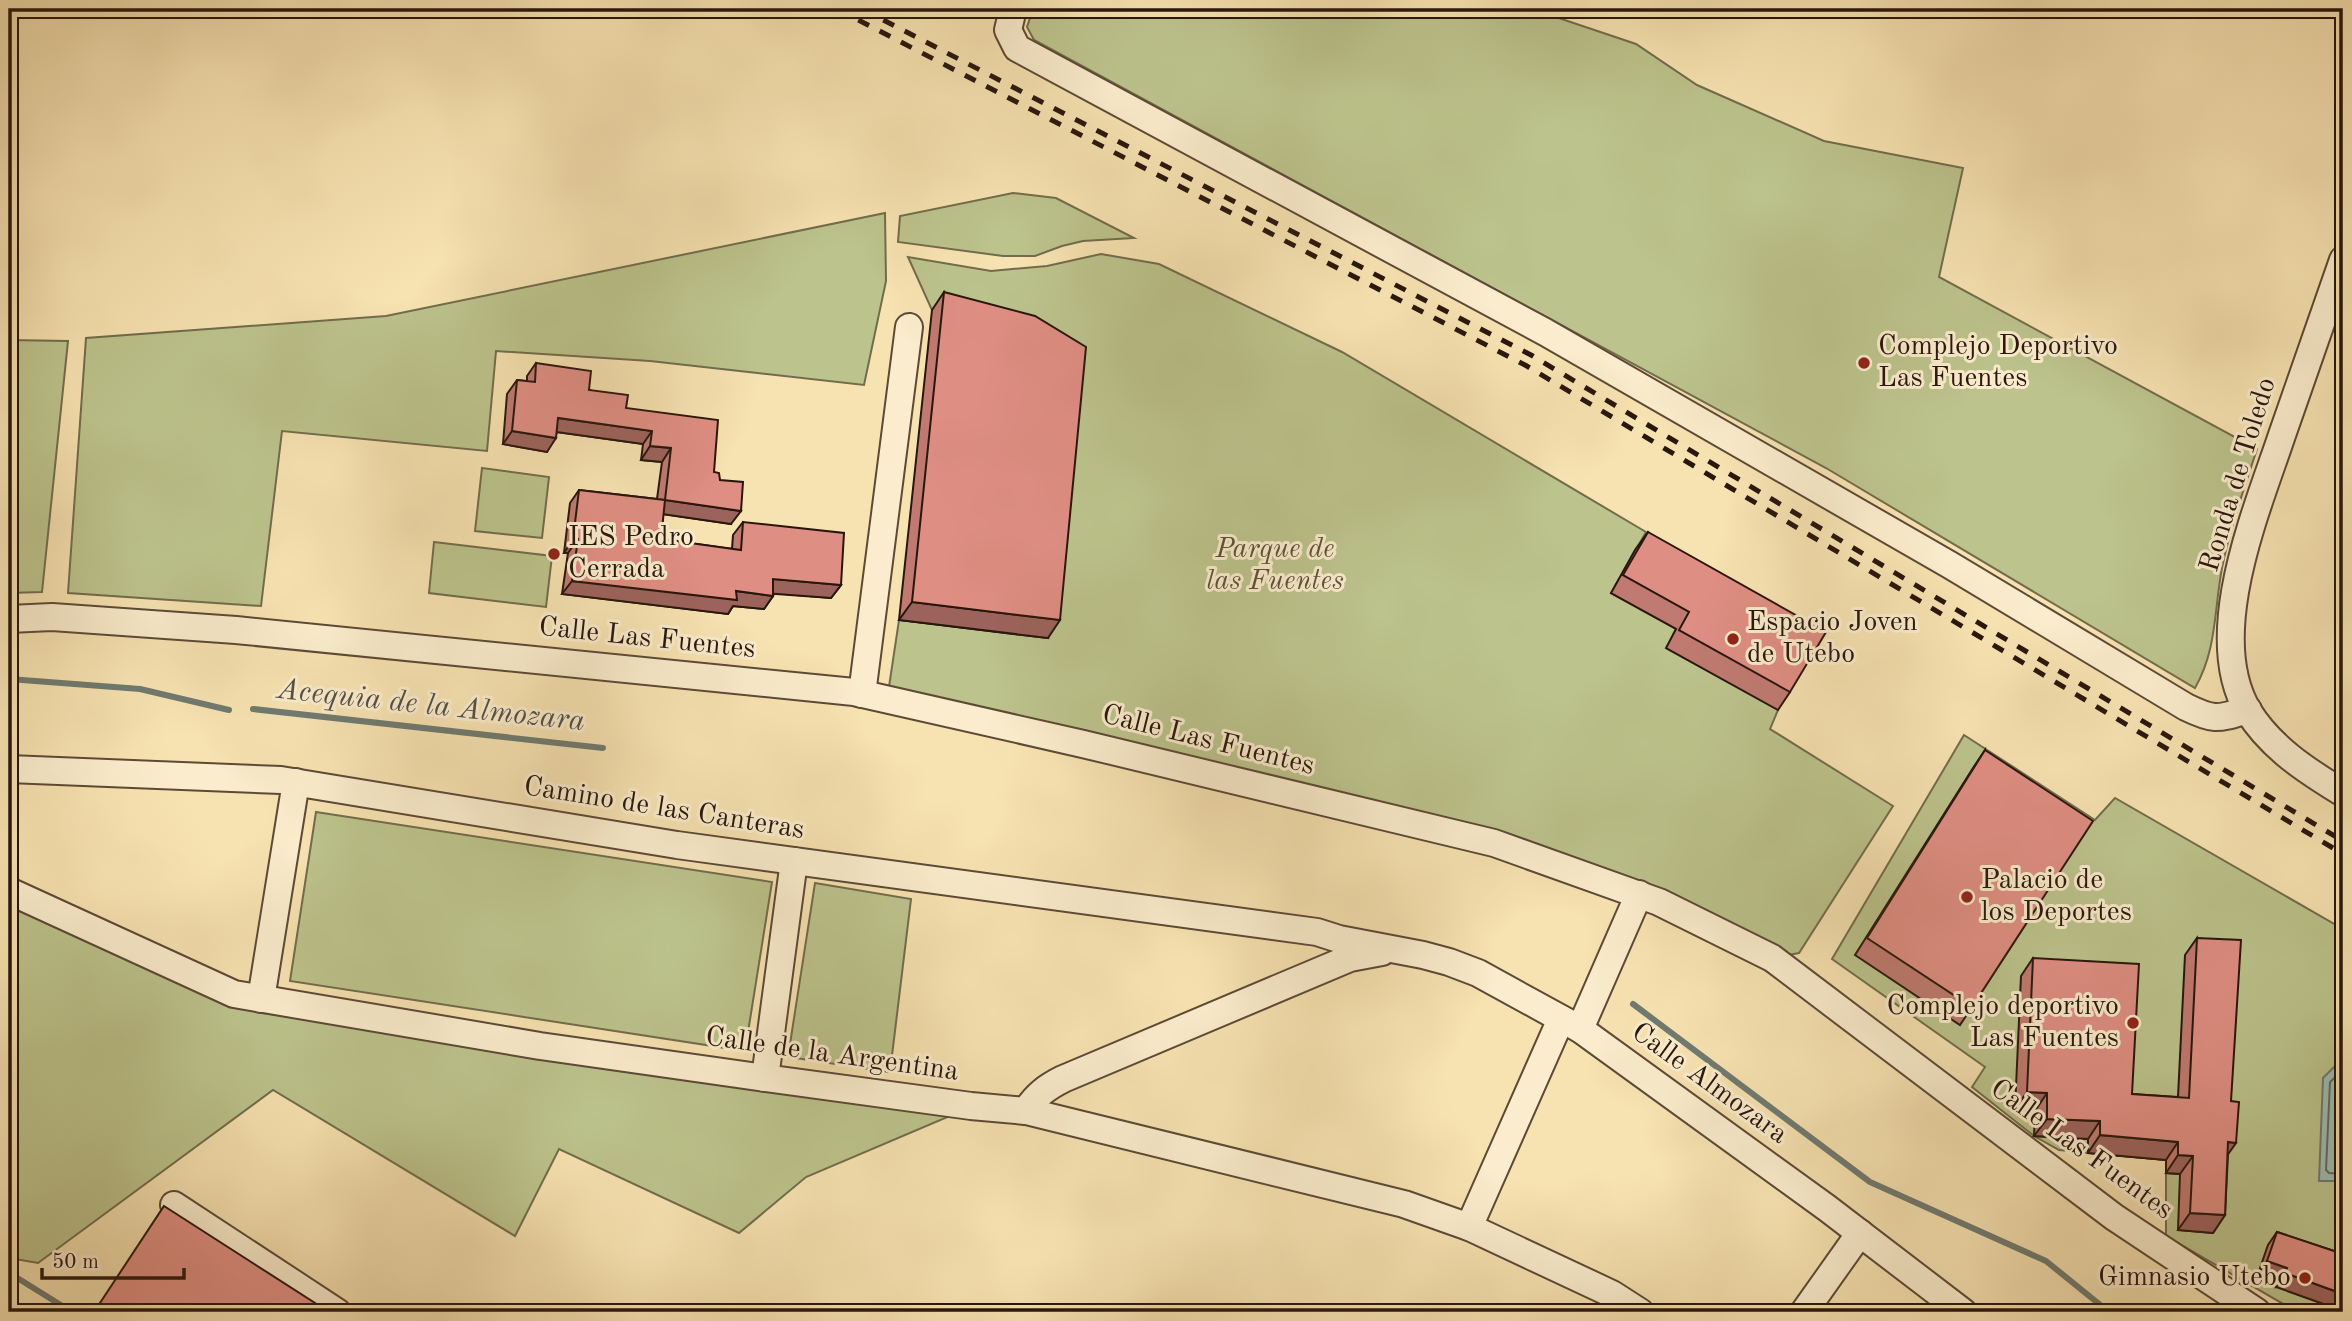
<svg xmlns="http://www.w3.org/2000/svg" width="2352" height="1321" font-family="'Old Standard TT',serif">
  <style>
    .green { fill: #bcc38c; stroke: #726c4c; stroke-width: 2 }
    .water { fill: #9ebdb2; stroke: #6f7a70; stroke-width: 2 }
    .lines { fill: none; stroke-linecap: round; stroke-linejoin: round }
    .shore { stroke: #646a60; stroke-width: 2 }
    .stream { stroke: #6f7a70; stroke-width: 6 }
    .minor-casing { stroke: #5c4936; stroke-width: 30 }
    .minor { stroke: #faeccc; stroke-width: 26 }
    .rail { stroke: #29160d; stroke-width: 5; stroke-dasharray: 12 12; stroke-linecap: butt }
    .wall { fill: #c07a71; stroke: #29160d; stroke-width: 2 }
    .shaded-wall { fill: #9c635c; stroke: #29160d; stroke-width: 2 }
    .building { fill: #df8e83; stroke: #29160d; stroke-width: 2 }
    .poi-dot { fill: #8f2418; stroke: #faeccc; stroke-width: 2.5 }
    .labels { text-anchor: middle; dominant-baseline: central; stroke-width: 6; stroke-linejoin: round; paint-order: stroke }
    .poi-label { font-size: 28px; fill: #29160d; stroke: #faeccc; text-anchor: start }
    .street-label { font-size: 28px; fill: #29160d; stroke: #faeccc }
    .park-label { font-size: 28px; font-style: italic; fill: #5c5339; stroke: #faeccc }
    .water-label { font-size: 30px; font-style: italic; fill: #525047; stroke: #faeccc }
  </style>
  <rect width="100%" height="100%" fill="#f7e2b1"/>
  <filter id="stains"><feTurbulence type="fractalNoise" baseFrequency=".00286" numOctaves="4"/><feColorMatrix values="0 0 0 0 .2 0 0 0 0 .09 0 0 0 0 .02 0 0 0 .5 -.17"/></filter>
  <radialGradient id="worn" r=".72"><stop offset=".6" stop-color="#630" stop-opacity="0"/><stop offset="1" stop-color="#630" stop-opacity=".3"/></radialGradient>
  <g class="green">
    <path d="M1033 9H1532L1636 44 1697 85 1824 141 1963 168 1939 277 2257 449C2244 489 2230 528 2222 568 2214 610 2217 650 2195 688L1826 468 1034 40 1027 27Z"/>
    <path d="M1013 193 1056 198 1134 238 1083 241 1062 246 1035 256H1003L898 242 900 216Z"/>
    <path d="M885 213 886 281 864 385 650 361 496 351 487 451 282 431 261 606 68 593 86 338 386 316Z"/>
    <path d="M1101 254 1159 264 1342 352 1646 532 1611 593 1676 629 1667 648 1778 710 1770 729 1893 806 1799 953 1772 958 1621 887 887 700 899 620 1048 637 932 310 908 257 991 271 1047 266Z"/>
    <path d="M9 340 68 341 42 592 9 593Z"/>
    <path d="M482 468 549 477 542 538 475 531Z"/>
    <path d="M434 542 552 556 546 607 429 593Z"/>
    <path d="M1964 735 2095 820 2115 798 2343 929V1312H2297L2166 1236V1160L2059 1150 2034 1136 1972 1087 1985 1067 1832 959Z"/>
    <path d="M316 812 772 882 745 1051 290 981Z"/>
    <path d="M815 883 911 899 890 1072 788 1057Z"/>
    <path d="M9 902 262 1013 957 1113 806 1177 739 1233 559 1149 515 1236 273 1090 38 1263 9 1258Z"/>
  </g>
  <path class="water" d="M2343 1063V1181H2319L2323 1078 2337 1064Z"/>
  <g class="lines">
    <g class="shore">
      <path d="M2343 1070 2330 1082 2326 1170 2329 1173 2343 1174"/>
      <path d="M2343 1080 2338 1086 2335 1161 2337 1165H2343"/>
    </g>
    <g class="stream">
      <path d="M9 679 140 689 229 710"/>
      <path d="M253 709 603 748"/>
      <path d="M1633 1004 1870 1182 2046 1261 2109 1312"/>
      <path d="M19 1279 72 1312"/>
    </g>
    <defs>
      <g id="minor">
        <path d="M1013 9 1008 30 1017 48 1545 332 1950 565 2186 707C2215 721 2217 719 2248 710"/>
        <path d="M2343 260C2323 318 2302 377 2282 435 2257 510 2203 635 2248 711 2271 748 2307 771 2343 793"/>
        <path d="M9 619 52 617 236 630 854 692 1083 744 1494 843 1659 902 1772 958 2114 1217 2257 1312"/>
        <path d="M862 694 909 327"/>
        <path d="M9 769 281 780 677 845 1317 932 1339 939 1423 955 1449 962 1478 973 1580 1029 1827 1208 1963 1312"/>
        <path d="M9 891 234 994 540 1046 765 1078 971 1106 1026 1111 1404 1204 1469 1227 1612 1294 1640 1312"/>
        <path d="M261 999 296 782"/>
        <path d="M1580 1029 1639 894"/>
        <path d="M765 1078 794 861"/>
        <path d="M1026 1111C1036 1095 1047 1087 1063 1079L1350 958 1382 952"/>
        <path d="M174 1205 337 1312"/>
        <path d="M1469 1227 1561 1019"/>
        <path d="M1804 1312 1860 1233"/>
      </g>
    </defs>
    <use href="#minor" class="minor-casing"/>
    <use href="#minor" class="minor"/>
    <g class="rail">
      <path d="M837 9 1525 365 2343 854"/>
      <path d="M862 9 1531 355 2343 841"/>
    </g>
  </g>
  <g class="wall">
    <path d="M944 292 1048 638 899 620 932 310Z"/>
    <path d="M536 363 626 408 714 472 720 480 731 524 663 514 661 539 732 549 733 535 743 522 841 585 831 598 773 593V596L764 609 733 606 728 614 562 594 568 553H564L570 503 579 490 657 499 662 462 641 460 643 444 557 432 547 452 503 444 507 394 517 380 527 381V376Z"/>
    <path d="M1648 532 1790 692 1778 710 1666 648 1676 629 1611 593 1635 550Z"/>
    <path d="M1985 750 1972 1007 1960 1025 1855 955 1973 768Z"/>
    <path d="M2197 938 2228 1154 2225 1215 2213 1233 2178 1230 2180 1174 2166 1173V1160L2088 1153V1139L2034 1136 2035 1111 2015 1109 2021 976 2033 958 2132 1094 2178 1097 2185 955Z"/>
    <path d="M2277 1232 2343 1254 2276 1287 2277 1281 2258 1274 2268 1245Z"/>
  </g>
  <g class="shaded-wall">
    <path d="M558 418 652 431 643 444 549 431Z"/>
    <path d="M512 431 556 438 547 452 503 444Z"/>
    <path d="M650 446 671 448 662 462 641 460Z"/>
    <path d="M665 500 741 511 731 524 655 513Z"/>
    <path d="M573 539H578L568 553H564Z"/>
    <path d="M773 579 841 585 831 598 763 593Z"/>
    <path d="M572 581 736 591 773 596 764 609 733 606 728 614 562 594Z"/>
    <path d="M912 602 1060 620 1048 638 899 620Z"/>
    <path d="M2027 1092 2047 1093 2035 1111 2015 1109Z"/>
    <path d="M2047 1119 2100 1121 2088 1139 2034 1136Z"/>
    <path d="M2100 1135 2178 1142 2166 1160 2088 1153Z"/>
    <path d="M2228 1142 2236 1143 2224 1160Z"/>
    <path d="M2178 1155 2193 1156 2180 1174 2166 1173Z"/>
    <path d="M2190 1213 2225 1215 2213 1233 2178 1230Z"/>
    <path d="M2267 1261 2287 1268 2277 1281 2258 1274Z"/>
    <path d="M2285 1273 2343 1294V1311L2276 1287Z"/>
  </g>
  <g class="building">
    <path d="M944 292 1035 316 1086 347 1060 620 912 602Z"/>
    <path d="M536 363 591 371 589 390 628 395 626 408 718 420 714 472 719 473 720 480 743 482 741 511 665 500 671 448 650 446 652 431 558 418 556 438 512 431 517 380 535 382Z"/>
    <path d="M579 490 665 500 661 539 741 550 743 522 844 533 841 585 773 579V596L736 591 737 600 572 581 578 539H573Z"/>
    <path d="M1648 532 1826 632 1790 692 1679 630 1689 612 1623 575Z"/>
    <path d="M1985 750 2093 821 1972 1007 1867 938Z"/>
    <path d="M2197 938 2241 940 2231 1101 2239 1102 2236 1143 2228 1142 2225 1215 2190 1213 2193 1156 2178 1155V1142L2100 1135V1121L2047 1119V1093L2027 1092 2033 958 2139 964 2132 1094 2189 1098Z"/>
    <path d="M164 1206 329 1312H94Z"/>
    <path d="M2277 1232 2343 1254V1294L2285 1273 2287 1268 2267 1261Z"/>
    <path d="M68 1307 75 1312H64Z"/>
  </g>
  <g class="poi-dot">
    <circle cx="1864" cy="363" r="7"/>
    <circle cx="554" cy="554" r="7"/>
    <circle cx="1733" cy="639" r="7"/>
    <circle cx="1967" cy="897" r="7"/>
    <circle cx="2133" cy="1023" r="7"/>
    <circle cx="2305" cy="1278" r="7"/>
  </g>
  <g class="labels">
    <g class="poi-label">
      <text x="1878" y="347">Complejo Deportivo<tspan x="1878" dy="32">Las Fuentes</tspan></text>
      <text x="568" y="538">IES Pedro<tspan x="568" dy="32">Cerrada</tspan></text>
      <text x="1747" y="623">Espacio Joven<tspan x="1747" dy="32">de Utebo</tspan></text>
      <text x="1981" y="881">Palacio de<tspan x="1981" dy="32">los Deportes</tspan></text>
      <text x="2119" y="1007" text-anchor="end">Complejo deportivo<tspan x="2119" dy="32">Las Fuentes</tspan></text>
      <text x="2291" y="1278" text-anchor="end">Gimnasio Utebo</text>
    </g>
    <g class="street-label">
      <text transform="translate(2239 475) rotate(-73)">Ronda de Toledo</text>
      <text transform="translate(647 639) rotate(6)">Calle Las Fuentes</text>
      <text transform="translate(1208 741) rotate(14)">Calle Las Fuentes</text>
      <text transform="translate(664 809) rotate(9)">Camino de las Canteras</text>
      <text transform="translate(832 1055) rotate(8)">Calle de la Argentina</text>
      <text transform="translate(1709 1084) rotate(36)">Calle Almozara</text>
      <text transform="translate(2081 1150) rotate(36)">Calle Las Fuentes</text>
    </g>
    <g class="park-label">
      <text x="1275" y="550">Parque de<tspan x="1275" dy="32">las Fuentes</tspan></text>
    </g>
    <g class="water-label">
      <text transform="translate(431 706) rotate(6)">Acequia de la Almozara</text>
    </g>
  </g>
  <rect width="2352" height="1321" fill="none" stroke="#f7e2b1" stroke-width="35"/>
  <rect x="10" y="10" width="2331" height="1300" fill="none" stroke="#29160d" stroke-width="3.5"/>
  <rect x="18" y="18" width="2317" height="1286" fill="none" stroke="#29160d" stroke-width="2"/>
  <path d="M42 1268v10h142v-10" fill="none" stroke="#29160d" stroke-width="3.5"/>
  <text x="52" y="1268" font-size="21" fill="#29160d" stroke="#faeccc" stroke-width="5" paint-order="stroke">50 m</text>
  <rect width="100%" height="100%" filter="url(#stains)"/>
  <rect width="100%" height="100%" fill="url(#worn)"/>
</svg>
